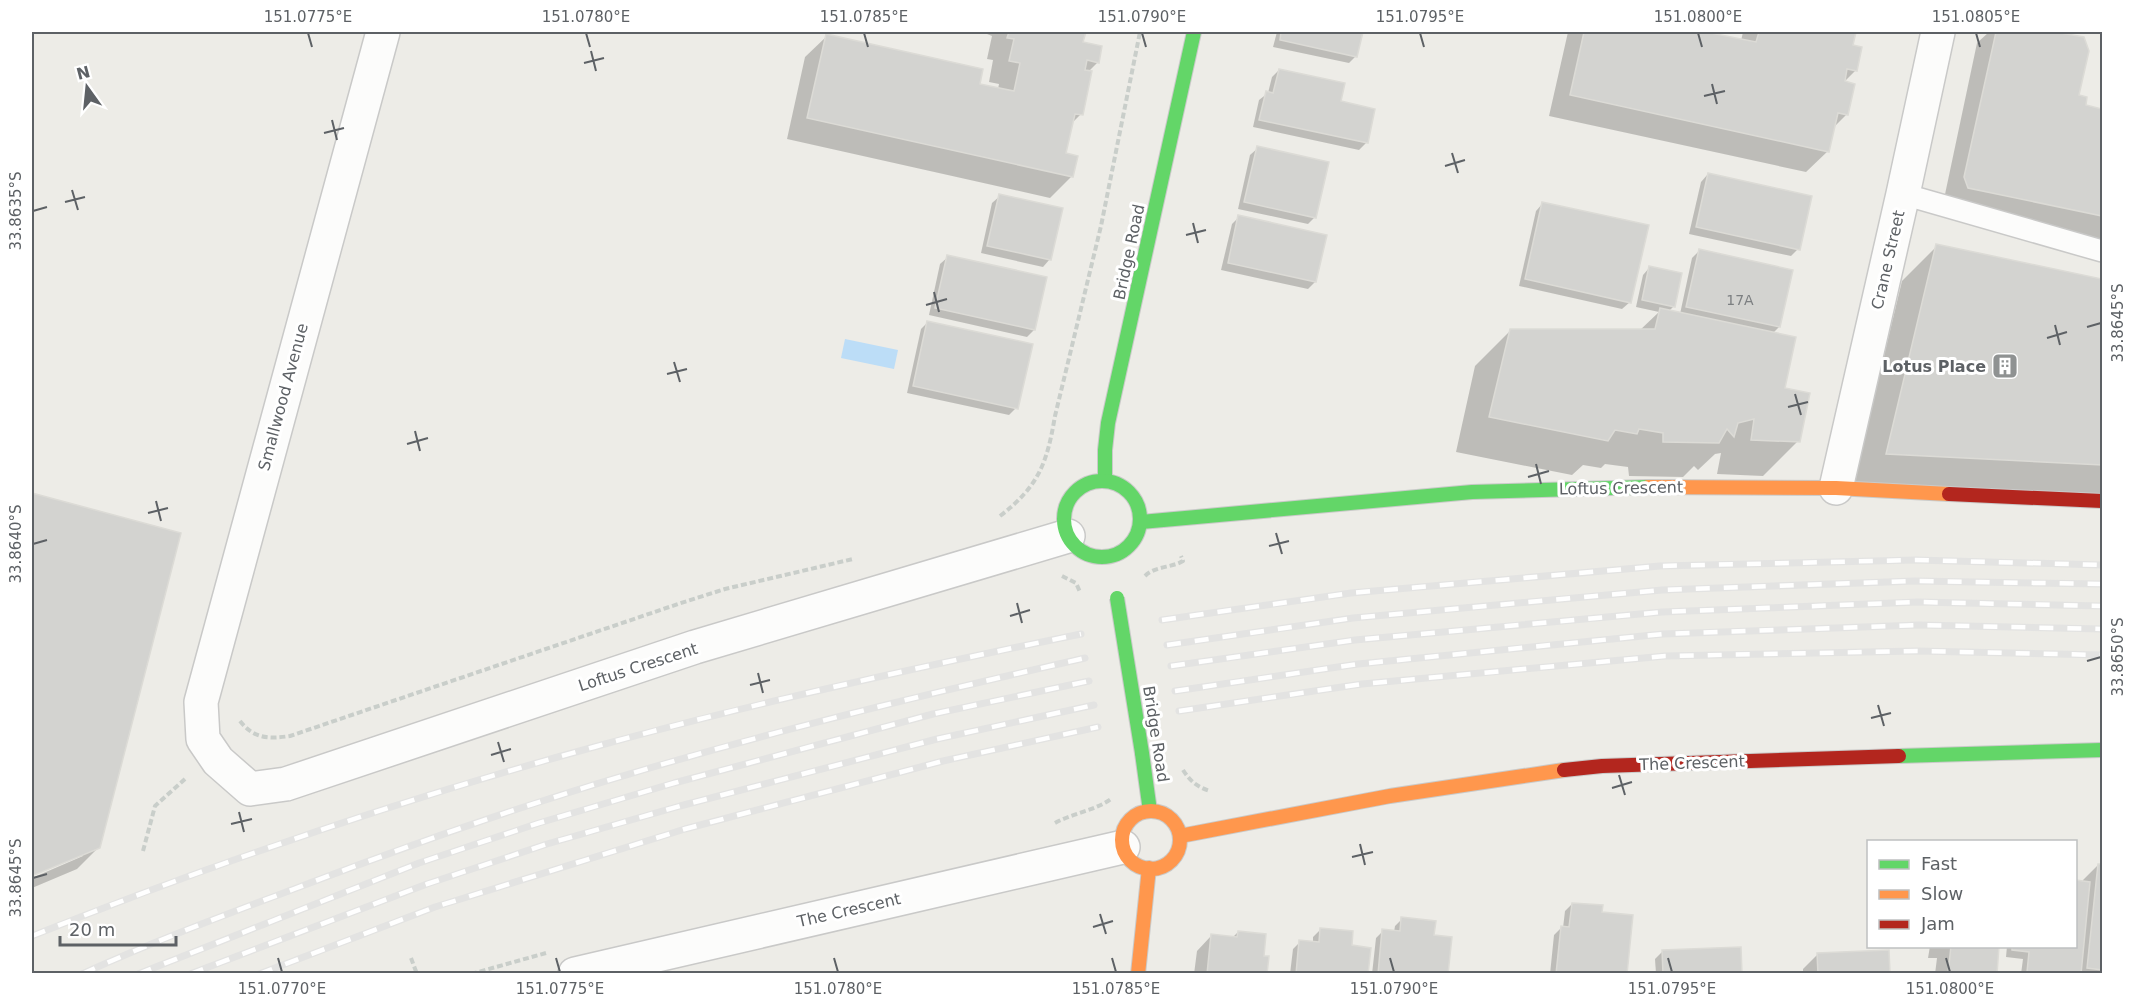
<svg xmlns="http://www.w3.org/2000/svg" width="2134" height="1005" font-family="'DejaVu Sans',sans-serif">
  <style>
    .water { fill: #bcddf7 }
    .shadow { fill: #0003 }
    .building { fill: #d3d3d0; stroke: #dcdbd6; stroke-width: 1.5 }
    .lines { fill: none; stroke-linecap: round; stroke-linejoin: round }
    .lane-casing { stroke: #c9c9c8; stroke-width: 24 }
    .street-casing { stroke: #c9c9c8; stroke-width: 36 }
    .fast-casing { stroke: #cacac9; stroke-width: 16 }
    .slow-casing { stroke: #cacac9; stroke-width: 16 }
    .jam-casing { stroke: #cacac9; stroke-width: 16 }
    .path { stroke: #c9ceca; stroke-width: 4; stroke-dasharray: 6 3; stroke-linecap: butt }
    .lane { stroke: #fcfcfb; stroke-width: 21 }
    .street { stroke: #fcfcfb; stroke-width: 33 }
    .fast { stroke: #63d668; stroke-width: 14 }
    .slow { stroke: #ff974d; stroke-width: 14 }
    .jam { stroke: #b3261e; stroke-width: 14 }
    .rail-casing { stroke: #e3e3e2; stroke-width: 7 }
    .rail { stroke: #fff; stroke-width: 4.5; stroke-dasharray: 14; stroke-linecap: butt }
    .fast-bridge-casing { stroke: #cacac9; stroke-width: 16; stroke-linecap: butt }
    .fast-bridge { stroke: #63d668; stroke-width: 14 }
    .ticks { fill: none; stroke: #5d6165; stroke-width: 2 }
    .labels { text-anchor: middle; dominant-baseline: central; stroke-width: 6; stroke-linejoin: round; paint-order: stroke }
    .number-label { font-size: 14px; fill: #7c7f81 }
    .street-label { font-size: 16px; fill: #5d6165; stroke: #fff }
    .poi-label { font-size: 16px; font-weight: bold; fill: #5d6165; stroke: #fff; text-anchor: end }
    .neatline { fill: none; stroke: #5d6165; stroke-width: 2 }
    .ticks-label { font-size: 15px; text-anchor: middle; fill: #5d6165 }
  </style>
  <rect width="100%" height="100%" fill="#edece7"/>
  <path class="water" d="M845 339 898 350 894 369 841 358Z"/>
  <g class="shadow">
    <path d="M988 32H1084L1082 43 1098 62 1088 72 1081 114 1071 124 1064 155 1072 176 1050 198 787 139 805 57 827 36 978 85 998 89 999 84 989 82 993 60 987 59 992 36 987 34Z"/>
    <path d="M1277 32H1361L1356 56 1349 63 1273 47Z"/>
    <path d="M1568 32H1699L1741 41 1743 32H1854L1851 46 1856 70 1843 83 1846 115 1833 128 1828 151 1806 172 1549 116Z"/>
    <path d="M1989 32H2048L2083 39 2077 97 2084 106 2102 110V241L1944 199 1977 43Z"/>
    <path d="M1279 70 1339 102 1366 143 1359 150 1253 127 1259 100 1268 93 1272 77Z"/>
    <path d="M1258 148 1315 217 1308 224 1238 209 1250 155Z"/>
    <path d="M1708 174 1798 249 1791 256 1689 234 1701 182Z"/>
    <path d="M1000 196 1050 259 1043 267 981 253 992 203Z"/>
    <path d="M1543 203 1630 302 1622 309 1519 286 1536 211Z"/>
    <path d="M1239 217 1315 282 1308 289 1221 270 1232 224Z"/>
    <path d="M1937 246 2102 280V501L1852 488 1902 281Z"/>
    <path d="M1699 251 1779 327 1772 334 1783 389 1798 441 1763 476 1717 474 1721 453 1715 454 1698 470 1694 466 1683 477 1629 476 1628 467 1605 464 1601 468 1583 465 1572 475 1456 452 1475 366 1510 331H1639L1659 312 1636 307 1643 275 1650 267 1674 306 1668 312 1680 314 1692 258Z"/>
    <path d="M948 257 1034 330 1027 337 929 315 940 264Z"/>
    <path d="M928 322 1016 408 1009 415 907 393 921 329Z"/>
    <path d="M32 495 179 534 99 847 77 869 32 888V878L83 856V853L32 875Z"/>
    <path d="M2098 865H2102V974H2021L2023 959 2006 957 2007 946H2076V882L2083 883V880Z"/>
    <path d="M1572 904 1601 914 1625 974H1550L1554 935 1561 928H1563L1565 911Z"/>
    <path d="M1402 919 1446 974H1372L1376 938 1383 931 1394 932 1395 926Z"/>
    <path d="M1320 930 1350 947 1366 974H1290L1293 949 1300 942 1313 943V937Z"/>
    <path d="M1238 932 1262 957 1266 974H1194L1197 951 1211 936 1232 938Z"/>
    <path d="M1930 946H1997L1995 974H1935L1937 958H1928Z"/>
    <path d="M1662 952 1740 974H1656L1655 959Z"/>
    <path d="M1818 954 1889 974H1803V969Z"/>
  </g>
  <g class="building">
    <path d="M1009 32H1086L1083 42 1102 46 1099 63 1087 60 1085 70 1092 71 1083 115 1075 114 1066 153 1078 156 1073 177 807 118 826 34 983 69 980 84 1014 91 1020 63 1009 61 1014 39 1007 38Z"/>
    <path d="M1281 32H1363L1357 57 1280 40Z"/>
    <path d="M1584 32H1706L1756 42 1759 32H1856L1853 45 1862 47 1857 71 1847 69 1845 81 1855 84 1848 115 1838 113 1829 152 1570 95Z"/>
    <path d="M1996 32H2055L2084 37 2089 51 2079 95 2087 97 2086 105 2102 109V216L1968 188 1964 177Z"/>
    <path d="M1279 69 1345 83 1341 101 1375 109 1368 143 1259 120 1266 91 1273 93Z"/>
    <path d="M1257 146 1329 162 1316 218 1244 202Z"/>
    <path d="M1708 173 1812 196 1800 250 1696 227Z"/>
    <path d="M999 194 1063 208 1051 260 987 246Z"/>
    <path d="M1542 202 1649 225 1631 303 1525 279Z"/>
    <path d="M1238 215 1327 235 1316 282 1228 263Z"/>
    <path d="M1936 244 2102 279V465L1886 454Z"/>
    <path d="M1699 249 1793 270 1780 327 1686 307Z"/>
    <path d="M947 255 1047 277 1035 330 935 308Z"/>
    <path d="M1649 266 1682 273 1675 307 1642 300Z"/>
    <path d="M1660 308 1796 337 1785 388 1810 393 1800 442 1751 440 1754 419 1738 423 1734 437 1727 429 1719 443 1663 442V433L1639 429 1637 434 1615 430 1608 441 1489 417 1510 329H1655Z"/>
    <path d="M927 321 1033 344 1018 409 913 386Z"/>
    <path d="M32 493 181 533 100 848 32 876Z"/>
    <path d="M2098 864H2102V970L2087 968Z"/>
    <path d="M2076 880 2090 882 2081 974 2027 972 2029 952 2012 950V946H2076Z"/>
    <path d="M1572 903 1603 905 1602 912 1633 915 1627 974H1556L1561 926 1569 927Z"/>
    <path d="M1401 917 1436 921 1434 935 1452 937 1448 974H1378L1382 929 1400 931Z"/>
    <path d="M1320 928 1353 931 1352 945 1371 948 1368 974H1296L1299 940 1319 942Z"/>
    <path d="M1238 931 1266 934 1264 956H1269L1267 974H1207L1211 934 1237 937Z"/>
    <path d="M1951 946H1999L1997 974H1948Z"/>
    <path d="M1741 947 1742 974H1663L1662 950Z"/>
    <path d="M1889 950 1890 974H1818L1817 953Z"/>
  </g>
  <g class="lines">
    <defs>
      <path id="lane" d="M1903 194 2102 251"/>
      <g id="street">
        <path d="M383 32 201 702 203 739 218 761 250 789 286 784 695 647 1068 536"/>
        <path d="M1836 488 1903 194 1938 32"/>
        <path d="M575 974 1123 847"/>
      </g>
      <g id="fast">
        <path d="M1105 480V450L1108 423 1194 32"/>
        <circle cx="1102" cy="519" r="38"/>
        <path d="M1141 522 1472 492 1648 487"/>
        <path d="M1142 753 1150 811"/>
        <path d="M1899 756 2102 750"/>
      </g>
      <g id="slow">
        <path d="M1648 487 1836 488 1949 494"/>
        <circle cx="1151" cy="840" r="29"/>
        <path d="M1180 836 1390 796 1564 770"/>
        <path d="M1138 974 1149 868"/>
      </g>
      <g id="jam">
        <path d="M1949 494 2102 501"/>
        <path d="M1564 770 1602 766 1899 756"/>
      </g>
    </defs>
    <use href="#lane" class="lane-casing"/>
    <use href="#street" class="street-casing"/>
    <use href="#fast" class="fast-casing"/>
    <use href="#slow" class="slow-casing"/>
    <use href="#jam" class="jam-casing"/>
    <g class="path">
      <path d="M1000 516C1039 486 1047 463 1055 416L1101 226 1140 32"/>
      <path d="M1062 576 1076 583 1080 592"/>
      <path d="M1145 576C1155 566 1171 568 1183 561L1181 556"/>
      <path d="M240 721C254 739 269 739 290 736L678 604 725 589 853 559"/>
      <path d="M1183 770C1190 781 1197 787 1210 791"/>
      <path d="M1055 823C1073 813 1094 811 1111 799"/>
      <path d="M143 851 155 806 186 778"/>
      <path d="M411 958 417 974"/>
      <path d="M471 974 546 953"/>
    </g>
    <use href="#lane" class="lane"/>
    <use href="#street" class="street"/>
    <use href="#fast" class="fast"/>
    <use href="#slow" class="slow"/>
    <use href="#jam" class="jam"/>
    <defs>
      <g id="rail">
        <path d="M1162 620 1351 593 1660 566 1916 560 2102 565"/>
        <path d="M1167 645 1353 618 1662 590 1915 581 2102 584"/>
        <path d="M1171 666 1355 640 1662 612 1918 602 2102 606"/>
        <path d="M1175 691 1358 664 1663 634 1919 625 2102 629"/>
        <path d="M1179 711 1362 684 1665 656 1917 651 2102 655"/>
        <path d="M32 936C215 863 403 799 594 747 754 703 918 667 1081 634"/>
        <path d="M82 974C152 942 222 916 294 889 373 859 452 830 533 804 714 745 900 700 1085 658"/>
        <path d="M138 974 419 863 539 823 674 783 933 714 1089 681"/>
        <path d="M190 974 427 884 547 844 680 806 937 739 1094 705"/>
        <path d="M259 974 435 907 685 829 943 761 1098 727"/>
      </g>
    </defs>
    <use href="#rail" class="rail-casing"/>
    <use href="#rail" class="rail"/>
    <defs>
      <path id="fast-bridge" d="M1117 598 1142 753"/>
    </defs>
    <use href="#fast-bridge" class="fast-bridge-casing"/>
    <use href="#fast-bridge" class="fast-bridge"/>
  </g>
  <path class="ticks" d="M308 33 312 47M586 33 590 47M864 33 868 47M1142 33 1146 47M1420 33 1424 47M1698 33 1702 47M1976 33 1980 47M591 51 596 71M584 63 604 58M1712 84 1717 104M1704 96 1725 91M332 120 337 140M324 133 344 128M1452 153 1458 173M1445 166 1465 160M72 190 78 210M65 202 85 197M33 211 47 207M1193 223 1198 243M1186 235 1206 230M934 292 939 312M926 305 947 299M2055 325 2060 345M2087 327 2101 323M2047 338 2067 332M674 362 680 382M667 374 687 369M1795 394 1801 415M1788 407 1808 402M415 431 420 451M407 444 428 438M1536 464 1541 484M1528 477 1549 471M156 501 161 521M148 513 168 508M1276 533 1282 554M33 544 47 540M1269 546 1289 541M1017 603 1022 623M1010 616 1030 610M2087 661 2101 657M758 673 763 693M750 685 770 680M1878 705 1884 726M1871 718 1891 713M498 742 504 762M491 755 511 749M1619 775 1625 795M1612 788 1632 782M239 812 244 832M231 824 252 819M1360 844 1365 865M1352 857 1373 852M33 878 47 874M1100 914 1106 934M1093 927 1113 921M278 958 282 972M556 958 560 972M834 958 838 972M1112 958 1116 972M1390 958 1394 972M1668 958 1672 972M1946 958 1950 972"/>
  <defs>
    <symbol id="building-square" viewBox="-11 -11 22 22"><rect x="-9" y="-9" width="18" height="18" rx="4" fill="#8f9292" stroke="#fff"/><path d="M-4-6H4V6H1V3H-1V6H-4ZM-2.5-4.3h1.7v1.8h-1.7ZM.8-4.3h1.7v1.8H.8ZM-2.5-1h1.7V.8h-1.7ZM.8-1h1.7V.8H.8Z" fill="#fff"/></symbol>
  </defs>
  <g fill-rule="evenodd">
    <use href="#building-square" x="1990" y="351" width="30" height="30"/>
  </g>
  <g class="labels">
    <g class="number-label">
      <text x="1740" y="300">17A</text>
    </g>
    <g class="street-label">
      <text transform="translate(1129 252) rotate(-78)">Bridge Road</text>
      <text transform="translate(1888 260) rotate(-77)">Crane Street</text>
      <text transform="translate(283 397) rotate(-75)">Smallwood Avenue</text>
      <text transform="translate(1621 488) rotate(-1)">Loftus Crescent</text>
      <text transform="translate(638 667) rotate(-18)">Loftus Crescent</text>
      <text transform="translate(1156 734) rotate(81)">Bridge Road</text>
      <text transform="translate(1692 763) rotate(-2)">The Crescent</text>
      <text transform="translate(849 910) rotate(-13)">The Crescent</text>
    </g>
    <g class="poi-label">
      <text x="1986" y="366">Lotus Place</text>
    </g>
  </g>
  <rect width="2134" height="1005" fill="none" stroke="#ffffff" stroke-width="66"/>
  <rect x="1867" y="840" width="210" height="108" fill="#ffffff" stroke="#bec0c1" stroke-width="1.5"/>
  <rect x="1879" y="860" width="30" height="9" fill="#63d668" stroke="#bec0c1" stroke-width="1.5"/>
  <text x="1921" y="870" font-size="18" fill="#5d6165">Fast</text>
  <rect x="1879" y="890" width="30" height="9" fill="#ff974d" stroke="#bec0c1" stroke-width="1.5"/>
  <text x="1921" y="900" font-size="18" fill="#5d6165">Slow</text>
  <rect x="1879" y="920" width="30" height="9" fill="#b3261e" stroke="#bec0c1" stroke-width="1.5"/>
  <text x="1921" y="930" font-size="18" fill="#5d6165">Jam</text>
  <g transform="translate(87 87) rotate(345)" stroke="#ffffff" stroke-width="4.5" paint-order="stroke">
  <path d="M0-4.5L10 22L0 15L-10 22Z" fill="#5d6165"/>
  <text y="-9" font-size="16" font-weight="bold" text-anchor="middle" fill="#5d6165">N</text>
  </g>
  <path d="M60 936v9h116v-9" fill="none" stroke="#5d6165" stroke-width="3"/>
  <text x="69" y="936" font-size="18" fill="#5d6165" stroke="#ffffff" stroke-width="4.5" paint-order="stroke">20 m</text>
  <rect x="33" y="33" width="2068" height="939" class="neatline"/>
  <g class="ticks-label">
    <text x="308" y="22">151.0775°E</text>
    <text x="586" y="22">151.0780°E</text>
    <text x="864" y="22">151.0785°E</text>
    <text x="1142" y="22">151.0790°E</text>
    <text x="1420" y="22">151.0795°E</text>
    <text x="1698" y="22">151.0800°E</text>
    <text x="1976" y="22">151.0805°E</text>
    <text transform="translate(16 211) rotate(-90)" y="5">33.8635°S</text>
    <text transform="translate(2118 323) rotate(-90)" y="5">33.8645°S</text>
    <text transform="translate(16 544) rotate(-90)" y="5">33.8640°S</text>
    <text transform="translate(2118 657) rotate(-90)" y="5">33.8650°S</text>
    <text transform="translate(16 878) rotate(-90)" y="5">33.8645°S</text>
    <text x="282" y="994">151.0770°E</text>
    <text x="560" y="994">151.0775°E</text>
    <text x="838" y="994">151.0780°E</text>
    <text x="1116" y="994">151.0785°E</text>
    <text x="1394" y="994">151.0790°E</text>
    <text x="1672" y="994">151.0795°E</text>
    <text x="1950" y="994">151.0800°E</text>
  </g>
</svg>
